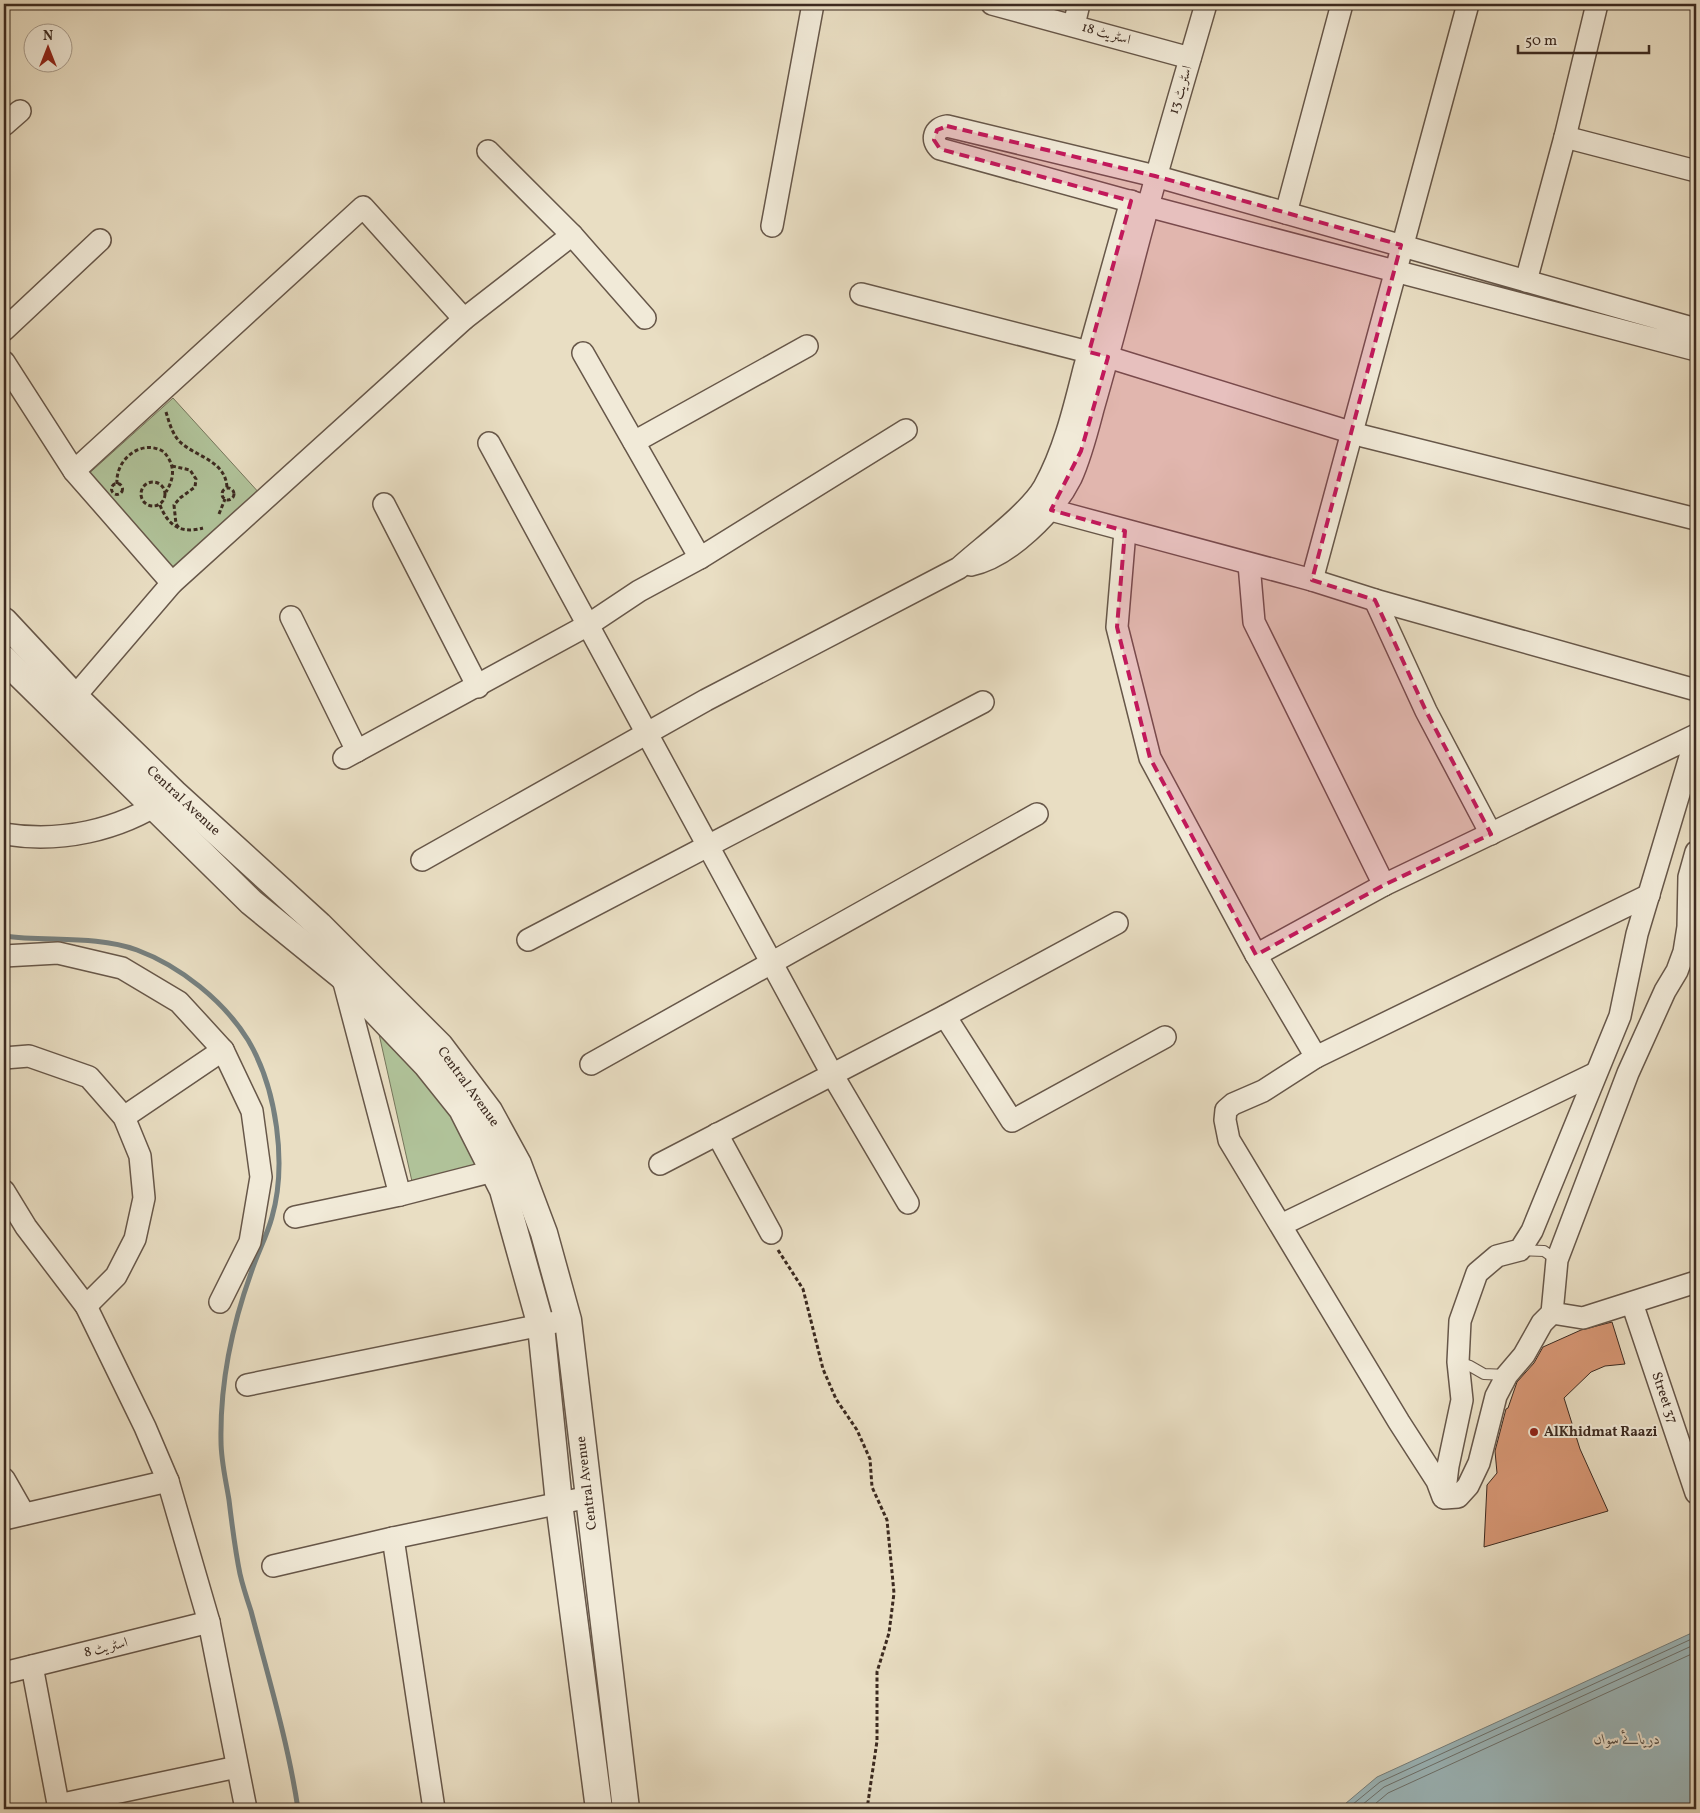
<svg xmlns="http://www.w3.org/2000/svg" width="1700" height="1813" font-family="Vollkorn,Amiri,serif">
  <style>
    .green { fill: #b0c299; stroke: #76765c }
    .water { fill: #9cb9be; stroke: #76807f }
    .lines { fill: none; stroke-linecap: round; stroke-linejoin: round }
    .shore { stroke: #6c726f; stroke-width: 1 }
    .stream { stroke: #76807f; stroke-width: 5 }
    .building { fill: #d69674; stroke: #3c2a20 }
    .service-casing { stroke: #675749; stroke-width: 12 }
    .minor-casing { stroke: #675749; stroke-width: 24 }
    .tertiary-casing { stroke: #675749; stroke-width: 29 }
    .path { stroke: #3c2a20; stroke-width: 3; stroke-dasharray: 4 2.5; stroke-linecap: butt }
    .service { stroke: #f1ead8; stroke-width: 10 }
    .minor { stroke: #f1ead8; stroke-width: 21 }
    .tertiary { stroke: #f1ead8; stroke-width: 26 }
    .marked { fill: #c2185b; fill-opacity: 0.2; stroke: #c2185b; stroke-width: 4; stroke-dasharray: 10 6; stroke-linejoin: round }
    .poi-dot { fill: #8f2418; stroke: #f1ead8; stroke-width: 2 }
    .labels { text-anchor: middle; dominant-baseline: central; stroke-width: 4; stroke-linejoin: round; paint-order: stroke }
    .street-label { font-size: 14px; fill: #3c2a20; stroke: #f1ead8 }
    .poi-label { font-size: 14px; font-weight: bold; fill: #3c2a20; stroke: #f1ead8; text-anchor: start }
    .water-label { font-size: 15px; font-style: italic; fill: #544e48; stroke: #f1ead8 }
  </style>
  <rect width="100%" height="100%" fill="#e9dec3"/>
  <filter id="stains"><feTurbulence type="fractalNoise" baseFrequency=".004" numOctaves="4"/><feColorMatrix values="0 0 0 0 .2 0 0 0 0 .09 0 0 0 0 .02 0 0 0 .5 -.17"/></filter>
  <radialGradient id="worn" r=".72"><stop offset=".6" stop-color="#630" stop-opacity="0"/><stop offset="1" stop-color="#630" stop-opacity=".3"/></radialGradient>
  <g class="green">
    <path d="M173 398 261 495 172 575 84 478Z"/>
    <path d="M379 1034 398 1051 441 1099 487 1168 413 1186Z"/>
  </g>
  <path class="water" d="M1696 1631V1809H1339L1377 1777Z"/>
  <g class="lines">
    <g class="shore">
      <path d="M1347 1809 1380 1782 1696 1637"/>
      <path d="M1357 1809 1384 1787 1696 1644"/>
      <path d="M1369 1809 1388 1793 1696 1652"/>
    </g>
    <path class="stream" d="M4 936C47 942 95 935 137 950 180 966 224 1001 248 1040 277 1089 287 1164 272 1217 267 1236 257 1254 251 1273 232 1326 220 1385 221 1441 221 1461 226 1481 229 1500 232 1525 235 1550 240 1574 243 1587 247 1599 251 1611 268 1676 288 1742 298 1809"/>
  </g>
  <path class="building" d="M1612 1322 1625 1364 1605 1366 1591 1372 1564 1398 1580 1449 1608 1511 1484 1547 1487 1485 1497 1473 1495 1451 1506 1409 1508 1408 1517 1382 1534 1363 1543 1347 1581 1330Z"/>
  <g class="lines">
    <defs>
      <g id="service">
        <path d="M1520 1250 1544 1251 1557 1260"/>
        <path d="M1458 1362 1470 1366 1484 1374 1507 1375"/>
      </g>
      <g id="minor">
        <path d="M992 4 1190 58"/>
        <path d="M1074 25 1079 4"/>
        <path d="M4 125 20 111"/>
        <path d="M1565 137 1696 171"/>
        <path d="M488 151 572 235 645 318"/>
        <path d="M1286 213 1342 4"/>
        <path d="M772 226 813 4"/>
        <path d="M1526 281 1565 137 1597 4"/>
        <path d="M861 294 1108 357 1363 436 1696 519"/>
        <path d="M1696 329 1155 176 947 126C934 128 930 140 940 149L1147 206 1696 350"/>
        <path d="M4 330 100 240"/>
        <path d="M583 353 700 558"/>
        <path d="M4 362 74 471 172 583"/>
        <path d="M634 442 807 346"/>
        <path d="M489 443 832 1074 908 1203"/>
        <path d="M74 471 363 207 464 319"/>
        <path d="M384 504 478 687"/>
        <path d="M1051 510 1312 580 1375 600 1696 690"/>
        <path d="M1125 531 1117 627 1150 758 1256 955 1316 1057 1649 895"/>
        <path d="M1249 564 1254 622 1384 885"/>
        <path d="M971 565C1009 557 1054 512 1071 478 1081 456 1087 432 1093 409 1106 364 1118 319 1130 274 1153 183 1180 94 1206 4"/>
        <path d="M1312 580 1468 4"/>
        <path d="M1375 600 1426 711 1491 834"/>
        <path d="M291 617 357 751"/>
        <path d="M65 708 172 583 464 319 572 235"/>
        <path d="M1696 737 1637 934 1620 1016 1532 1231 1520 1250 1497 1256 1477 1273 1460 1321 1458 1362 1462 1400 1448 1466 1444 1498 1458 1497 1468 1486 1479 1463 1496 1396 1507 1375 1524 1355 1542 1323 1552 1313 1557 1260 1628 1073 1665 991 1677 971 1684 952 1688 927 1689 877 1696 852"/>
        <path d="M344 758 588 625 639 591 700 558 906 430"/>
        <path d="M4 834C60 843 118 831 166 799"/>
        <path d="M422 860 706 700 959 568C982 547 1029 513 1044 487 1064 451 1074 409 1084 369 1100 313 1115 257 1131 201"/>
        <path d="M528 940 983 702"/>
        <path d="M1256 955 1384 885 1696 735"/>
        <path d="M4 956 58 953 122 968 179 1002 223 1050 252 1111 261 1177 250 1242 220 1302"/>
        <path d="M342 975 400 1195"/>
        <path d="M945 1016 1012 1121 1165 1037"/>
        <path d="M1316 1057 1263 1091 1233 1104 1226 1110 1225 1120 1229 1140 1399 1422 1437 1481 1443 1497"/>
        <path d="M4 1058 29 1056 89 1077 124 1117 140 1156 144 1198 135 1239 116 1276 86 1306"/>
        <path d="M591 1064 1037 814"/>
        <path d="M124 1117 223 1050"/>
        <path d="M717 1134 771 1233"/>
        <path d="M660 1164 945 1016 1117 923"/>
        <path d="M4 1191 26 1227 86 1306 145 1427 168 1481 209 1622 246 1809"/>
        <path d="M295 1217 400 1195 509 1167"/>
        <path d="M1281 1225 1596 1073"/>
        <path d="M1632 1303 1696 1493"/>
        <path d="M1552 1313 1583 1318 1696 1282"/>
        <path d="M247 1385 556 1322"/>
        <path d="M4 1479 24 1514"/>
        <path d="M4 1519 168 1481"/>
        <path d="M393 1538 434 1809"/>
        <path d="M273 1566 393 1538 589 1497"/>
        <path d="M32 1666 59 1809"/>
        <path d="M4 1673 209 1622"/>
        <path d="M58 1805 237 1767"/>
      </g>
      <g id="tertiary">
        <path d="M4 621 75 697 174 793 319 925 440 1046 489 1111 518 1164 544 1233 568 1320 626 1809"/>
        <path d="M4 659 251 902 342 976 426 1064 462 1109 503 1190 541 1326 559 1503 599 1809"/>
      </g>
    </defs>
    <use href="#service" class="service-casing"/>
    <use href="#minor" class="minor-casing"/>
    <use href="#tertiary" class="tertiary-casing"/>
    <g class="path">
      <path d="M166 412C169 422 172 433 179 441 195 457 226 460 227 488"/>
      <path d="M172 466 190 470 196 479 195 487 180 498 174 505 176 524 180 529"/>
      <circle cx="153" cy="494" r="12"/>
      <circle cx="117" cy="489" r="5.5"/>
      <path d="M117 484C115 459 142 438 164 452 175 465 175 477 166 492"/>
      <circle cx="228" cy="494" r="6"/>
      <path d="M160 505C168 526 181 534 203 528"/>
      <path d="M219 514 225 499"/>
      <path d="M778 1250 803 1289 823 1369 836 1399 857 1430 870 1459 872 1487 887 1520 894 1593 889 1633 877 1672V1741L867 1809"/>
    </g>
    <use href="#service" class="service"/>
    <use href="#minor" class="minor"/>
    <use href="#tertiary" class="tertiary"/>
  </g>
  <path class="marked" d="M947 126 1155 176 1401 245 1312 580 1375 600 1426 711 1491 834 1384 885 1256 955 1150 758 1117 627 1125 531 1051 510 1081 451 1108 357 1089 352 1131 201 940 149 934 140 937 130Z"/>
  <circle class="poi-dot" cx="1534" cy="1432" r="5"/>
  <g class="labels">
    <g class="street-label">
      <text transform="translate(1106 34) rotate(16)">اسٹریٹ 18</text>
      <text transform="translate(1181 90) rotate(-73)">اسٹریٹ 13</text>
      <text transform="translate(183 801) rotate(43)">Central Avenue</text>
      <text transform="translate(468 1087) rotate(54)">Central Avenue</text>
      <text transform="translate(1664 1398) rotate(71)">Street 37</text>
      <text transform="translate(587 1483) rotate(-97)">Central Avenue</text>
      <text transform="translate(106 1648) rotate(-14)">اسٹریٹ 8</text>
    </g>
    <g class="poi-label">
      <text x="1544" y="1432">AlKhidmat Raazi</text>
    </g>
    <g class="water-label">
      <text x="1627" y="1740">دریائے سواں</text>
    </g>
  </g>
  <rect width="1700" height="1813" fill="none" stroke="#e9dec3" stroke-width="20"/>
  <rect x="5" y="5" width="1690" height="1803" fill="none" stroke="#3c2a20" stroke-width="2.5"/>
  <rect x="10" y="10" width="1680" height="1793" fill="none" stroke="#3c2a20"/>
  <g transform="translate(48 48)"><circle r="24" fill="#f1ead8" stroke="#a99d8e"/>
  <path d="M0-4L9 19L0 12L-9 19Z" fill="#8f2418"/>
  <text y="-8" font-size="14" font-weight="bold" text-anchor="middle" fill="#3c2a20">N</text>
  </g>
  <path d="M1518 45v8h131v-8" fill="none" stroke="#3c2a20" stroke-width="2.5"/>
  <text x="1525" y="45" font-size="15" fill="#3c2a20" stroke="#f1ead8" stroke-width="4" paint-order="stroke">50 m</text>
  <rect width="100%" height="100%" filter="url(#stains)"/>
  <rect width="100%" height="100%" fill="url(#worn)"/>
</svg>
